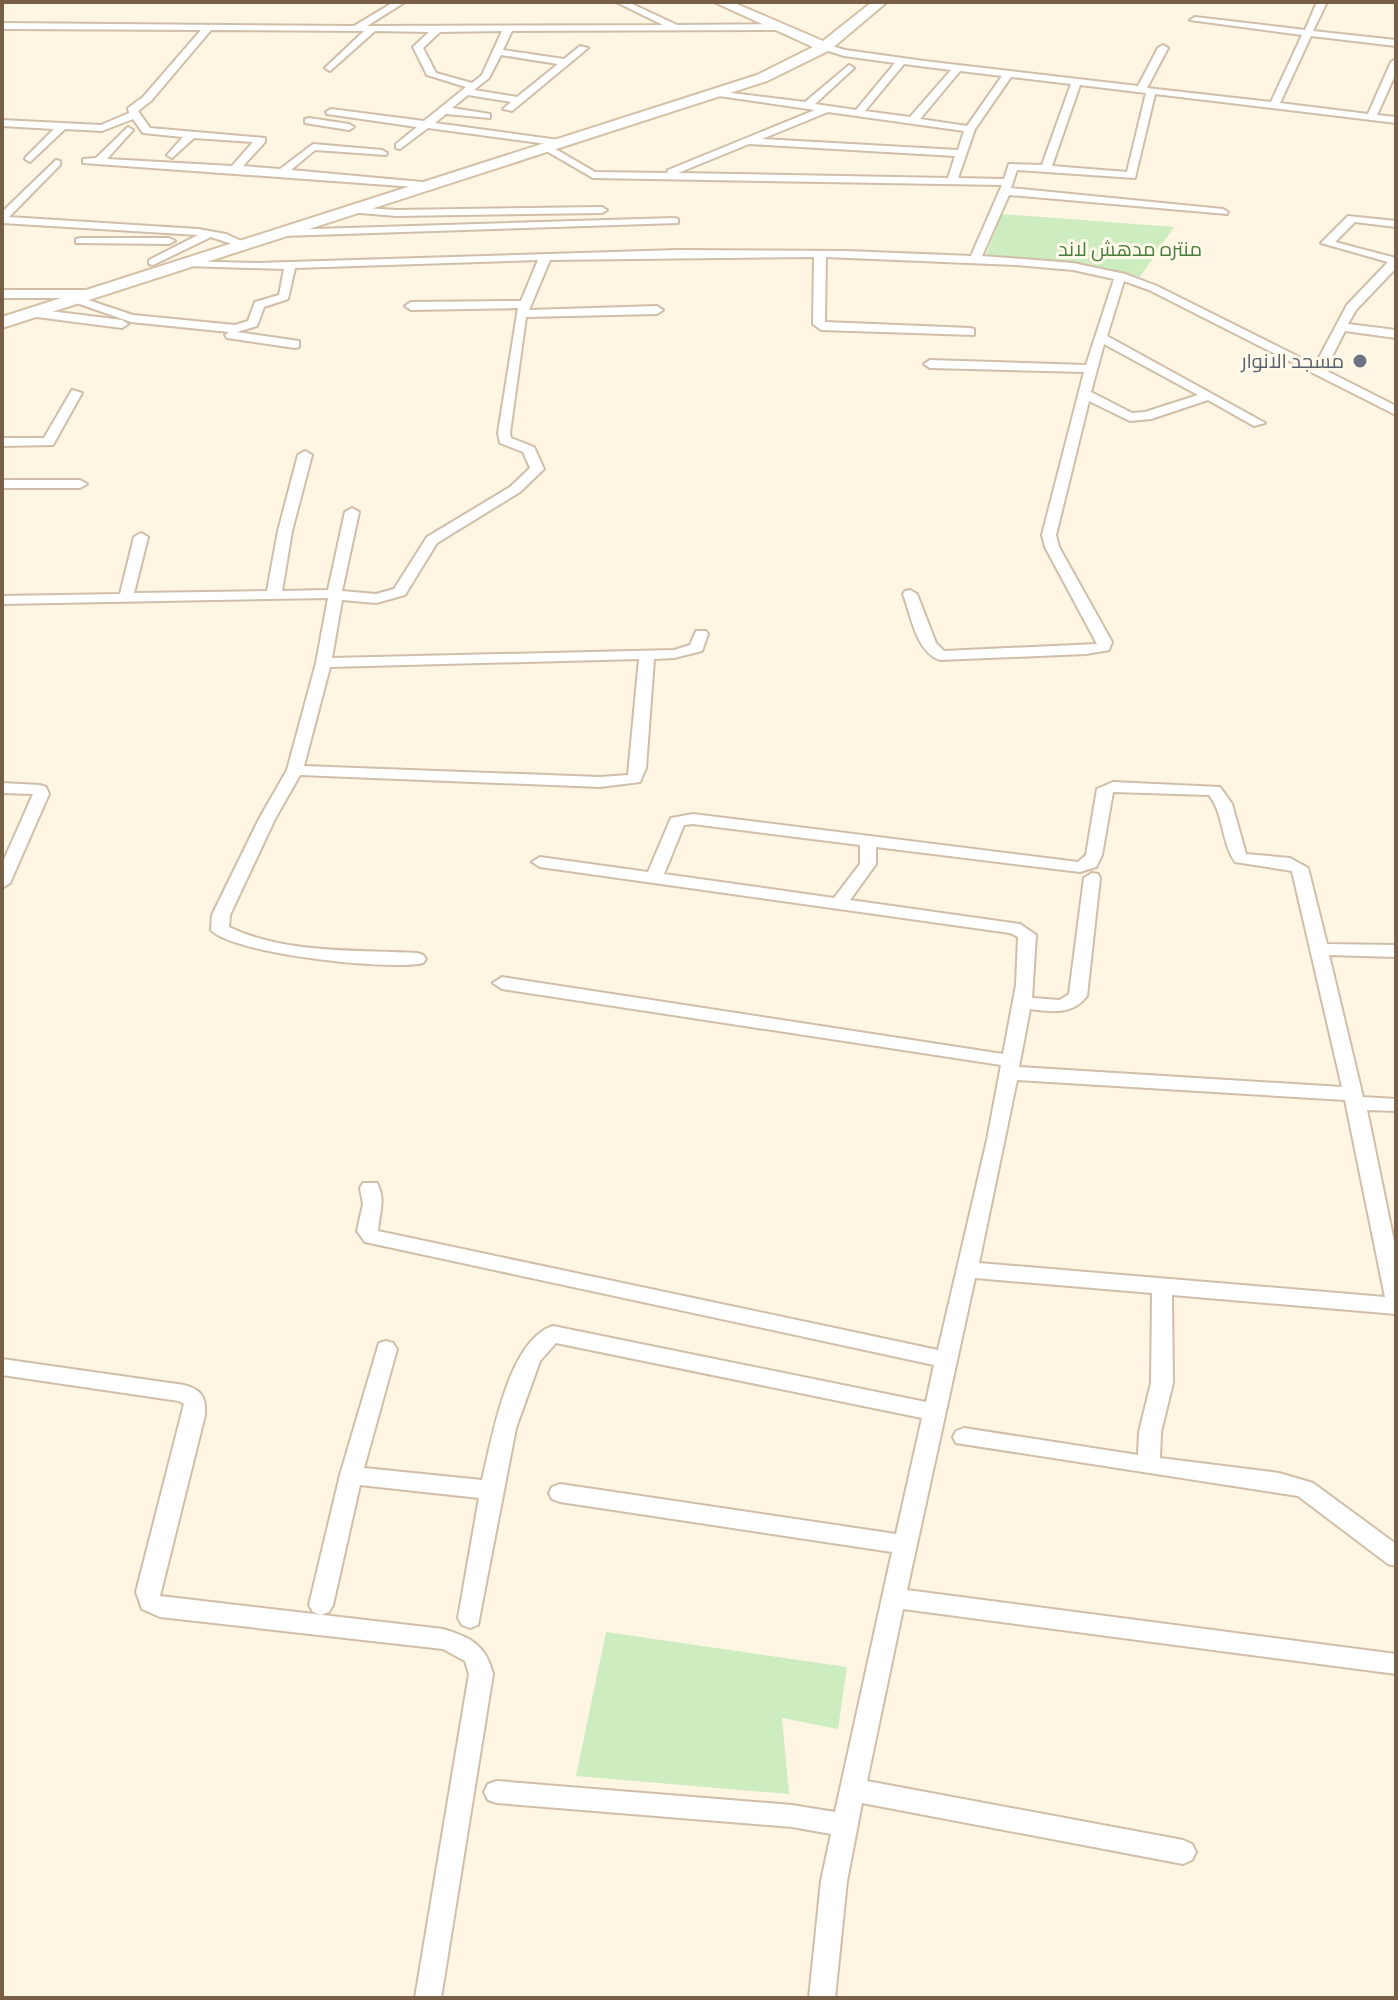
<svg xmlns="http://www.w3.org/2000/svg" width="1398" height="2000" font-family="'PT Sans Narrow',Cairo,sans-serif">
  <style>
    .green { fill: #cdecc0 }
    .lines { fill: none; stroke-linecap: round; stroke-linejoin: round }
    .street-casing { stroke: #d0bea9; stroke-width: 4 }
    .secondary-casing { stroke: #d3c0a5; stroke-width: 4 }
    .street { fill: #fff; fill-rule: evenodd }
    .secondary { fill: #fff; fill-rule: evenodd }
    .worship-dot { fill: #6b7280; stroke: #fff9ea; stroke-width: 3 }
    .labels { text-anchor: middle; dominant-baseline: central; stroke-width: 6; stroke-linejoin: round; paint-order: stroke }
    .far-park-label { font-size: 20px; fill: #4a7e3e; stroke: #fff9ea }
    .far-worship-label { font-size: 20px; fill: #5b616d; stroke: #fff9ea; text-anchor: end }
  </style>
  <rect width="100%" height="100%" fill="#fef6e3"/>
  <g class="green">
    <path d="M1002 214 1174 227 1140 277 1108 269 985 257Z"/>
    <path d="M606 1632 847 1667 838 1729 782 1718 789 1794 576 1776Z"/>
  </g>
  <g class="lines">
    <defs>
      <g id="street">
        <path d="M394 2H405L367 26 663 25 616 2H628L677 25 779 24 784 27 779 30 512 31 503 50 564 59 580 46 588 48 512 111 503 109 511 102 468 95 452 108 490 114V118L446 114 435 123 566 141 567 143 562 146 428 128 400 149 396 148V144L417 127 327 114 326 112 331 109 424 121 466 87 427 75 413 47 429 32 375 31 330 71 325 68 327 66 364 31 211 30 151 101 138 111 150 128 265 138V142L243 166 280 169 313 144 382 150 387 153 386 155 315 150 291 170 433 183V187L429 188 83 163V159L96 158 128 127 133 130 107 159 232 166 253 142 194 138 172 158 167 155 183 137 143 133 133 119 102 131 65 129 30 162 25 159 26 157 54 129 2 126V120L101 125 129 113 128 108 143 97 201 30 2 29V23L354 26ZM502 31 482 75 472 83 436 73 423 48 440 32ZM501 55 558 64 517 97 474 90 489 78Z"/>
        <path d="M1317 2H1327L1313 31 1396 40V46L1311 36 1280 103 1368 114 1391 62 1396 59V73L1377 115 1396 117V123L1155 94 1135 178 1017 170 1011 188 1223 209 1228 212 1227 214 1009 195 982 256 1073 263 1125 274 1157 286 1315 365 1347 305 1388 262 1321 243 1348 216 1396 221V227L1355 222 1335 242 1396 258V268L1356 310 1348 324 1396 330V338L1345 331 1325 370 1396 406V415L1149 290 1124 281 1107 336 1265 423 1254 426 1208 400 1151 419 1130 421 1089 401 1056 535 1059 547 1112 642 1109 650 1086 654 940 660C916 652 911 615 903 594L905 591 910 590 917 594 936 643 944 651 1097 644 1045 547 1042 535 1084 372 930 368 924 364 930 360 1086 365 1114 279 1073 270 1015 265 826 257 825 322 970 328 974 329V335L821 330 813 324 814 257 550 260 529 310 657 306 663 310 657 314 526 317 510 433 511 438 534 447 544 469 520 492 437 543 405 595 376 603 342 600 332 658 674 650 690 645 696 631H706L708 634 702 651 674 658 654 659 646 768 640 782 600 787 300 775 275 819 230 915 229 927C285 954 356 950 417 953L423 955 426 959 423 963C392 971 233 954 211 930L212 915 259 819 287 770 316 663 328 598 2 604V596L120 594 134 537 141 533 148 537 134 593 267 591 278 531 298 455 305 451 312 455 292 531 282 591 328 590 345 512 352 508 359 512 342 591 376 594 394 589 427 537 510 487 530 468 523 452 500 443 498 433 518 308 411 310 405 306 411 302 521 301 538 260 295 268 288 299 264 307 257 326 237 332 299 341V347L295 348 227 338 225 335 229 332 131 322 71 301 70 298H2V290H88L92 292V296L82 298 133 315 235 325 248 321 255 302 279 295 284 269 186 266 180 263 182 261 257 263 678 250 847 251 971 256 1002 185 593 178 543 149 552 147 595 172 667 173 668 170 815 110 719 96 715 95V91L805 102 849 65 854 68 852 70 815 104 856 110 895 63 844 56 822 49 820 47 825 44 845 50 924 61 1138 86 1158 48 1163 45 1168 48 1147 88 1271 102 1302 35 1190 20 1195 17 1305 30ZM904 64 951 70 910 117 865 111ZM960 71 1002 76 967 126 920 119ZM1011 77 1071 84 1042 165 1009 164 1004 179 958 178 975 129ZM1080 85 1146 93 1127 172 1052 166ZM828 112 964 131 958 150 762 139ZM749 144 955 156 948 178 678 173ZM1104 344 1198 395 1145 412 1132 413 1091 392ZM639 659 628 775 600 777 304 766 330 667Z"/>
        <path d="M309 118 349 124 354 127 349 130 305 123V119Z"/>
        <path d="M56 160 60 161V165L9 217 198 229 226 234 250 245 244 248 211 237 153 265 149 264V260L198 235 2 223V212Z"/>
        <path d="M352 207 396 210 602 207 607 210 602 213 396 216 348 212V208Z"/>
        <path d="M674 218 678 219V223L282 236 276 233 282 230Z"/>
        <path d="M80 238H169L175 241 169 244 76 243V239Z"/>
        <path d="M33 309 122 320 128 324 122 328 29 316V310Z"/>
        <path d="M72 390 82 393 53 445 2 446V438H44Z"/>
        <path d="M2 480H80L87 484 80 488H2Z"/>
        <path d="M1113 782 1220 787 1232 804 1246 854 1290 858 1308 868 1327 944 1396 945V957L1329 955 1363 1097 1396 1099V1111L1367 1110 1396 1251V1314L1172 1295 1173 1383 1161 1432 1160 1458 1279 1473 1313 1483 1396 1544V1566L1388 1564 1298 1496 956 1443 953 1437 956 1431 964 1428 1138 1455 1139 1432 1151 1383 1152 1293 975 1278 907 1590 1396 1654V1674L903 1609 867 1781 1183 1840 1192 1844 1196 1852 1192 1860 1183 1864 862 1803 847 1881 835 1998H809L821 1881 831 1834 792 1827 497 1803 488 1800 484 1792 488 1784 497 1781 792 1805 835 1812 892 1552 560 1502 552 1499 549 1493 552 1487 560 1484 896 1534 922 1418 556 1343 540 1361 516 1428 478 1625 470 1628 462 1625 458 1618 479 1498 360 1485 333 1605 329 1612 321 1615 313 1612 309 1605 340 1475 379 1343 386 1341 393 1343 397 1349 364 1468 482 1480C492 1439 508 1340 553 1326L926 1402 934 1365 365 1242 357 1231 363 1204 360 1188 363 1183H377C386 1200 379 1214 378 1231L938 1350 987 1140 1001 1065 502 989 493 983 502 977 1003 1054 1016 985 1018 937 1010 933 540 867 532 862 540 857 648 872 671 818 693 814 1078 862 1086 855 1097 789ZM1113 792 1209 795C1224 814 1221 841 1235 862L1292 871 1342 1087 1019 1067 1030 1009C1051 1012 1073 1015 1087 996L1100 878 1098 874 1092 873 1084 878 1069 994 1060 1000 1032 998 1036 935 1020 924 850 900 876 864V847L1080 872 1096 867 1102 855ZM693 824 860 845V864L834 898 664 874 684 825ZM1017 1080 1345 1100 1385 1297 979 1263Z"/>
        <path d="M2 783 40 785 46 787 49 794 10 883 2 888V864L33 794 2 793Z"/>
        <path d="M2 1359 184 1385C202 1390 206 1397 205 1415L160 1596 443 1629C470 1637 486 1645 493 1674L441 1998H415L469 1674 465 1661 443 1649 160 1617 142 1609 136 1592 184 1404 179 1401 2 1375Z"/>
      </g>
      <path id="secondary" d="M714 2H732L823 41 872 2H887L830 50 767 81 2 328V317L757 75 813 47Z"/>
    </defs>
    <use href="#street" class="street-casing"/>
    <use href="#secondary" class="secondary-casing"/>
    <use href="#street" class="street"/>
    <use href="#secondary" class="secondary"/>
  </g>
  <circle class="worship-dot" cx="1360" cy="361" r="8"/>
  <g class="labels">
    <g class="far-park-label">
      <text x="1130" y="249">منتره مدهش لاند</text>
    </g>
    <g class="far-worship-label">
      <text x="1344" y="361">مسجد الانوار</text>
    </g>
  </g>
  <rect width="1398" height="2000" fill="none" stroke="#775e47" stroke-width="8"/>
</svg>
